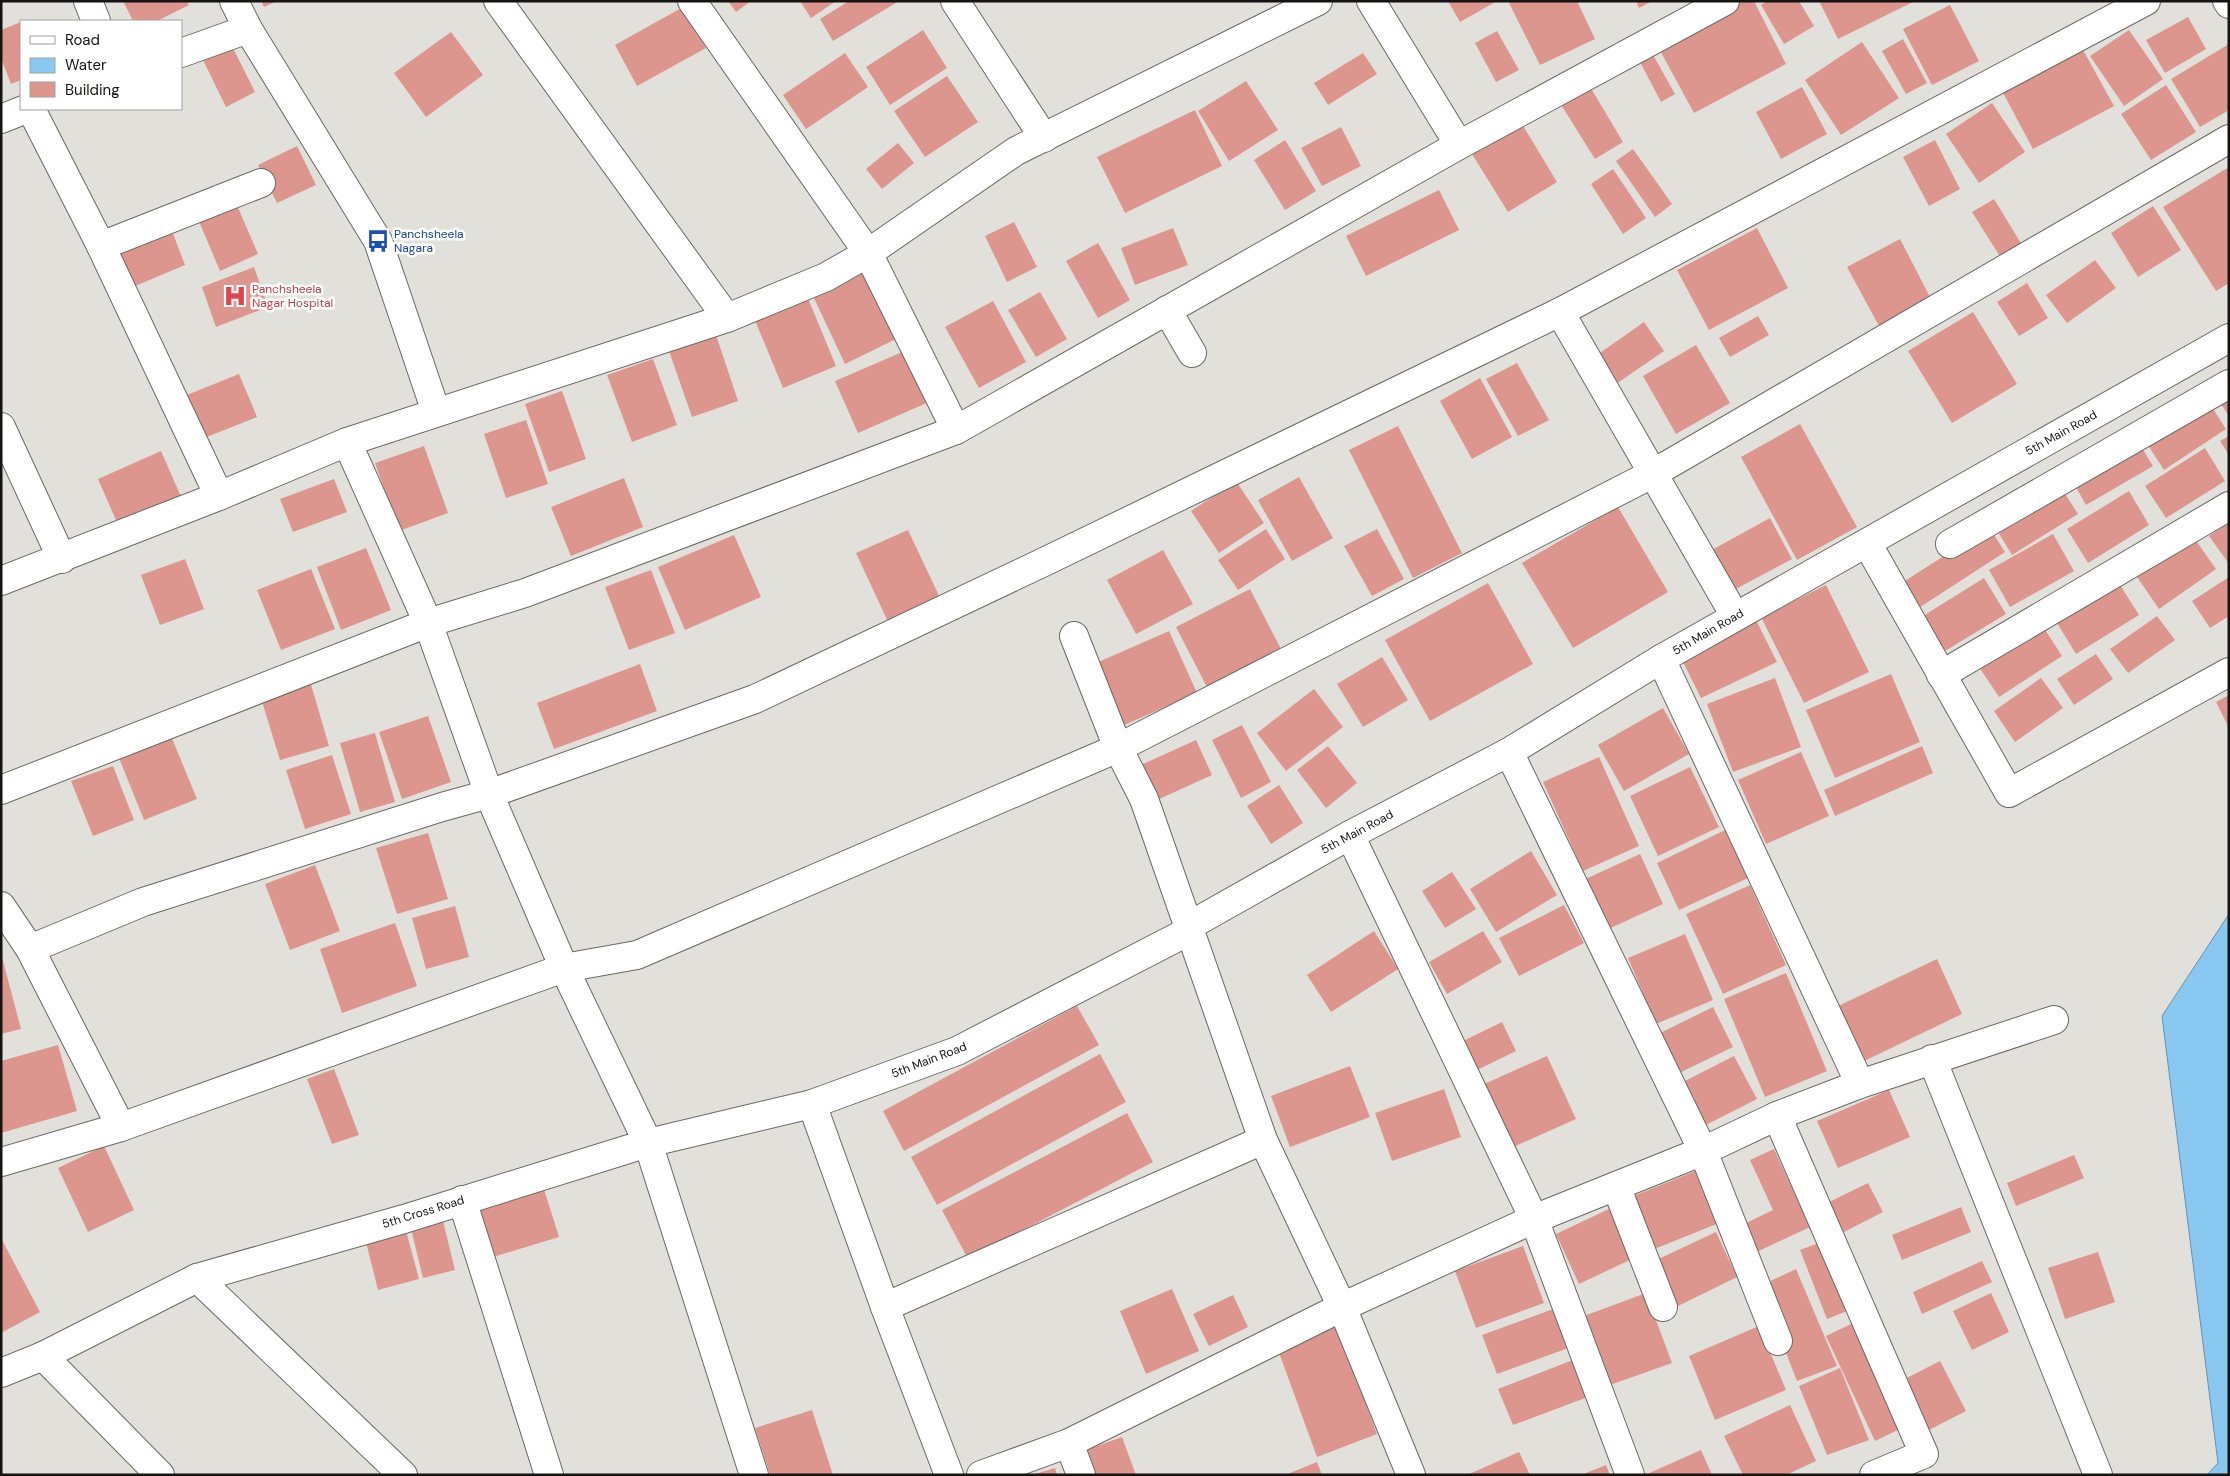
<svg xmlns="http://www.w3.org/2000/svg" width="2230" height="1476" font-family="'DM Sans',sans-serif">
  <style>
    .water { fill: #89c8f0; stroke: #6692ad }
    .building { fill: #dc968e }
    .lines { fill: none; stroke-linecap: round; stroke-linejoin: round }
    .minor-casing { stroke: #6b6964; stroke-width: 30 }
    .minor { stroke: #fff; stroke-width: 28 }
    .labels { text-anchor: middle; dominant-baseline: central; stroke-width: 5; stroke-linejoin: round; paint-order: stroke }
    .transit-label { font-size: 12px; fill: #164399; stroke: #fff; text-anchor: start }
    .health-label { font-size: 12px; fill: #be3a42; stroke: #fff; text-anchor: start }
    .street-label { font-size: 12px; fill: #151412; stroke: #fff }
  </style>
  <rect width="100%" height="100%" fill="#e2e0da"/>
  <path class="water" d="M2229 914V1475H2207L2218 1463 2162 1016Z"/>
  <g class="building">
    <path d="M123 1H187L189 5 157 21H133Z"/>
    <path d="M261 1H277L264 7Z"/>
    <path d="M728 1H751L736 12Z"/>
    <path d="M800 1H836L811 18Z"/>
    <path d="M849 1H899L833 41 820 19Z"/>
    <path d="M1448 1H1497L1460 22Z"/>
    <path d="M1508 1H1577L1595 39 1540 65Z"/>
    <path d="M1636 1H1652L1639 8Z"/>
    <path d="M1741 1H1754L1786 64 1694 113 1657 45Z"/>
    <path d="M1767 1H1799L1814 26 1784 44 1761 5Z"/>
    <path d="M1819 1H1915L1838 39Z"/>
    <path d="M1950 5 1979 61 1932 85 1903 29Z"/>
    <path d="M683 7 706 48 637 86 615 45Z"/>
    <path d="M2188 17 2206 49 2165 73 2146 40Z"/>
    <path d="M21 22V80L11 84 1 58V30Z"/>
    <path d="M923 30 947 68 890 105 866 67Z"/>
    <path d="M2129 30 2163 79 2124 106 2090 56Z"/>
    <path d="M1497 31 1519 70 1496 82 1475 43Z"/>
    <path d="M451 32 483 75 426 117 394 73Z"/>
    <path d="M1903 39 1927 83 1906 94 1882 51Z"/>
    <path d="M1862 42 1899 98 1841 135 1805 80Z"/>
    <path d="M231 44 255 92 226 107 202 58Z"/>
    <path d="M2229 44V110L2200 127 2171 79Z"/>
    <path d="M2082 48 2114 106 2033 149 2002 91Z"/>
    <path d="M845 53 868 87 806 129 783 95Z"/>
    <path d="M1363 53 1377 74 1328 105 1314 83Z"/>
    <path d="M1652 53 1675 94 1661 102 1639 60Z"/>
    <path d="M947 76 978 122 925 157 894 111Z"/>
    <path d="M1246 81 1278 130 1229 161 1198 111Z"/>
    <path d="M1589 85 1623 142 1595 159 1560 103Z"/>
    <path d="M2166 85 2196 132 2151 160 2121 114Z"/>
    <path d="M1802 87 1827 134 1781 159 1756 112Z"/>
    <path d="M1992 103 2025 152 1979 183 1946 134Z"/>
    <path d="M1195 110 1222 166 1125 213 1097 157Z"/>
    <path d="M1522 124 1557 182 1508 212 1472 154Z"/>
    <path d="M1341 127 1361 166 1322 186 1301 148Z"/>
    <path d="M1285 140 1316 191 1285 210 1254 160Z"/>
    <path d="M1935 140 1960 189 1929 206 1903 157Z"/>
    <path d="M898 143 914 163 882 189 866 169Z"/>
    <path d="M297 146 316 185 277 203 258 165Z"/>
    <path d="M1633 149 1672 204 1655 217 1616 161Z"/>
    <path d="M2229 167V283L2216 291 2163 207Z"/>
    <path d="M1613 169 1646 218 1623 234 1591 184Z"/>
    <path d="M1439 190 1459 230 1366 276 1346 236Z"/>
    <path d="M1994 199 2022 245 2001 258 1972 212Z"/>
    <path d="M236 203 258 254 220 271 198 219Z"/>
    <path d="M2153 206 2181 250 2138 277 2111 233Z"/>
    <path d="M1014 222 1037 267 1007 282 985 236Z"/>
    <path d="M1173 228 1188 265 1135 285 1121 248Z"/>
    <path d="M1757 228 1788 288 1709 330 1677 270Z"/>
    <path d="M172 231 185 265 128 289 114 254Z"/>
    <path d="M1900 239 1931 299 1879 326 1847 267Z"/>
    <path d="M1098 243 1130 300 1098 318 1066 261Z"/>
    <path d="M2095 260 2116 288 2067 323 2046 295Z"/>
    <path d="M254 267 268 307 216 327 202 287Z"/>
    <path d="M866 271 898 338 845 364 813 296Z"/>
    <path d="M2027 283 2048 318 2019 336 1997 302Z"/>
    <path d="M1040 292 1067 339 1036 357 1008 310Z"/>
    <path d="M807 296 836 366 783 388 754 318Z"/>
    <path d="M993 301 1026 362 979 388 945 327Z"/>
    <path d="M1973 312 2017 384 1952 423 1908 351Z"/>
    <path d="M1758 316 1769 335 1730 357 1719 338Z"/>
    <path d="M1644 322 1664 351 1616 384 1597 355Z"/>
    <path d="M716 335 738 401 692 417 669 351Z"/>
    <path d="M1696 345 1730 403 1676 434 1643 376Z"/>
    <path d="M907 350 929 402 858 433 835 381Z"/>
    <path d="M653 359 677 425 632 442 607 375Z"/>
    <path d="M1517 363 1549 420 1518 436 1486 379Z"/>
    <path d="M239 374 257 417 199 440 182 397Z"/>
    <path d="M1480 378 1512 437 1472 459 1440 401Z"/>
    <path d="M2229 390V416L2217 398Z"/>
    <path d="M562 391 586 459 549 472 525 404Z"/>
    <path d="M2208 401 2226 429 2164 470 2146 442Z"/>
    <path d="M526 420 548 484 506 498 484 434Z"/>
    <path d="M1800 424 1857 527 1797 560 1741 457Z"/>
    <path d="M1398 426 1462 553 1413 578 1349 450Z"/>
    <path d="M2229 436V455L2220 441Z"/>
    <path d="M2139 443 2153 466 2086 505 2073 482Z"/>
    <path d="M424 446 448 513 399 531 375 463Z"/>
    <path d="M2205 448 2225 481 2166 518 2145 486Z"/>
    <path d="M161 451 182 499 119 527 98 479Z"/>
    <path d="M1299 477 1333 538 1292 561 1258 500Z"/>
    <path d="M624 478 643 527 571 556 551 507Z"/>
    <path d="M334 479 347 512 293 532 280 499Z"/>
    <path d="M1236 481 1264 523 1219 553 1191 511Z"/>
    <path d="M2060 486 2078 514 2012 555 1995 527Z"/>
    <path d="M2129 491 2149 525 2088 563 2067 529Z"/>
    <path d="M1618 507 1668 592 1573 648 1522 563Z"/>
    <path d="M1770 518 1792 559 1732 591 1710 551Z"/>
    <path d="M2229 522V564L2209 536Z"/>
    <path d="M1989 527 2005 552 1914 611 1897 586Z"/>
    <path d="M1266 529 1285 559 1238 590 1218 560Z"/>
    <path d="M1377 529 1404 579 1372 596 1344 546Z"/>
    <path d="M908 530 941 600 889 624 856 553Z"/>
    <path d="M2053 534 2074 571 2010 607 1989 570Z"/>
    <path d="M734 535 761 597 685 630 658 567Z"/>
    <path d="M2192 535 2216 569 2159 609 2135 574Z"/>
    <path d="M366 548 391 610 341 630 317 567Z"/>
    <path d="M1163 550 1193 604 1136 634 1107 580Z"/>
    <path d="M185 559 204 609 160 625 141 575Z"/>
    <path d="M311 569 335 629 281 650 257 590Z"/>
    <path d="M651 570 675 633 629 650 605 587Z"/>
    <path d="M2229 577V616L2210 628 2192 601Z"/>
    <path d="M1984 578 2006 614 1945 651 1923 616Z"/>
    <path d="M2117 580 2139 615 2076 654 2054 618Z"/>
    <path d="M1488 583 1533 664 1430 721 1385 640Z"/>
    <path d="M1826 585 1869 672 1804 703 1761 617Z"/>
    <path d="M1250 589 1282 651 1208 689 1176 627Z"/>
    <path d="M2157 616 2175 640 2128 673 2110 649Z"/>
    <path d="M1755 618 1777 662 1701 698 1679 654Z"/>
    <path d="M2042 625 2062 656 1999 697 1979 667Z"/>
    <path d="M1169 631 1197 693 1122 726 1094 664Z"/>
    <path d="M2096 654 2113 679 2074 705 2057 679Z"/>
    <path d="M1382 657 1408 700 1363 727 1337 684Z"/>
    <path d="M640 664 657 711 554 749 537 703Z"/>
    <path d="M1891 674 1920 742 1835 778 1806 710Z"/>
    <path d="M1775 678 1801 747 1733 772 1707 704Z"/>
    <path d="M2041 678 2063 708 2015 742 1994 711Z"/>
    <path d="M310 681 329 746 280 760 260 695Z"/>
    <path d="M1314 689 1343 727 1286 771 1257 733Z"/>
    <path d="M2229 695V728L2216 702Z"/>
    <path d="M1663 708 1689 754 1624 791 1598 745Z"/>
    <path d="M428 716 451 782 402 799 379 732Z"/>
    <path d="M1242 725 1271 782 1241 798 1212 740Z"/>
    <path d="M375 733 395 802 360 812 340 743Z"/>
    <path d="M171 736 197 799 144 820 119 758Z"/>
    <path d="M1196 740 1212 775 1157 800 1141 765Z"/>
    <path d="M1328 746 1357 783 1326 808 1297 770Z"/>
    <path d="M1922 746 1933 773 1835 816 1824 790Z"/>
    <path d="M1801 752 1829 816 1766 844 1738 780Z"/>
    <path d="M332 755 351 814 305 829 286 770Z"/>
    <path d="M1599 757 1639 846 1583 871 1543 782Z"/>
    <path d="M113 766 134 820 93 836 71 781Z"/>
    <path d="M1690 767 1719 827 1658 856 1630 796Z"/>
    <path d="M1279 785 1303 823 1271 844 1247 806Z"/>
    <path d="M1725 830 1748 878 1679 910 1657 863Z"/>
    <path d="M428 833 448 899 397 914 376 848Z"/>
    <path d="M1531 851 1557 895 1496 932 1470 889Z"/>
    <path d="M1640 854 1663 904 1604 931 1581 881Z"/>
    <path d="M315 865 340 931 290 950 265 884Z"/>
    <path d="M1452 872 1476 909 1445 928 1422 891Z"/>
    <path d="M1750 885 1786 965 1723 994 1686 914Z"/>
    <path d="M1564 905 1584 943 1519 976 1499 938Z"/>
    <path d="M455 906 469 957 426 969 412 918Z"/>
    <path d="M395 923 417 986 342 1013 320 949Z"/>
    <path d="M1374 931 1398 969 1331 1012 1307 975Z"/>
    <path d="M1483 931 1502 962 1447 994 1429 962Z"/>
    <path d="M1685 934 1713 1000 1656 1024 1628 958Z"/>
    <path d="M1 953 21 1029 1 1034Z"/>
    <path d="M1937 959 1962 1014 1860 1063 1834 1008Z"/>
    <path d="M1786 973 1827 1071 1765 1097 1724 999Z"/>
    <path d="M1077 1006 1099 1045 904 1151 883 1111Z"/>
    <path d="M1713 1007 1733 1047 1673 1076 1654 1036Z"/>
    <path d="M1502 1022 1516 1051 1471 1073 1457 1044Z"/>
    <path d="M58 1045 77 1111 1 1133V1061Z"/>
    <path d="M1100 1054 1126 1102 937 1205 911 1157Z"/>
    <path d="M1547 1056 1576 1119 1511 1148 1482 1085Z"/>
    <path d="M1734 1056 1757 1099 1698 1129 1675 1086Z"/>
    <path d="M1350 1066 1370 1117 1290 1147 1271 1096Z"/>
    <path d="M334 1069 359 1135 332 1144 307 1079Z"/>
    <path d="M1444 1089 1461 1137 1392 1161 1375 1113Z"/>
    <path d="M1889 1090 1910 1137 1838 1168 1817 1121Z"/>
    <path d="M1127 1113 1153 1162 968 1259 942 1210Z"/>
    <path d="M104 1146 134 1210 88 1232 58 1168Z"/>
    <path d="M1774 1149 1810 1227 1750 1255 1738 1227 1773 1210 1750 1160Z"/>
    <path d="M2074 1155 2084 1178 2016 1206 2007 1183Z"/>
    <path d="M1698 1170 1719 1223 1652 1250 1631 1197Z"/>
    <path d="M1868 1183 1883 1212 1840 1234 1825 1204Z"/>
    <path d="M543 1186 559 1237 493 1257 478 1205Z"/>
    <path d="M1961 1207 1971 1232 1902 1260 1892 1235Z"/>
    <path d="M1611 1208 1634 1258 1579 1284 1556 1234Z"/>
    <path d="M443 1221 455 1270 423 1278 411 1229Z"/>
    <path d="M405 1227 419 1279 378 1290 365 1238Z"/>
    <path d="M1716 1232 1737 1277 1672 1309 1650 1263Z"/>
    <path d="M1 1238 40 1312 1 1333Z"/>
    <path d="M1821 1242 1847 1311 1827 1319 1800 1250Z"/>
    <path d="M1523 1246 1544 1303 1476 1328 1455 1271Z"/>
    <path d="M2098 1252 2115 1302 2065 1319 2048 1268Z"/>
    <path d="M1982 1261 1992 1282 1922 1314 1913 1292Z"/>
    <path d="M1796 1269 1837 1366 1797 1381 1760 1286Z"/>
    <path d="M1172 1289 1199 1351 1146 1374 1120 1311Z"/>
    <path d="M1646 1293 1672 1363 1610 1385 1584 1316Z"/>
    <path d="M1991 1293 2009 1332 1972 1350 1953 1311Z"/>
    <path d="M1233 1295 1248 1327 1209 1346 1193 1314Z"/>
    <path d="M1556 1308 1571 1347 1497 1374 1482 1335Z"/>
    <path d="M1853 1323 1902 1428 1875 1441 1826 1336Z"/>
    <path d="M1337 1326 1377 1434 1317 1457 1277 1347Z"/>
    <path d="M1759 1326 1786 1390 1715 1420 1689 1356Z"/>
    <path d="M1578 1358 1593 1395 1513 1425 1498 1389Z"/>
    <path d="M1940 1361 1966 1411 1925 1432 1899 1382Z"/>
    <path d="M1840 1368 1869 1440 1827 1455 1799 1386Z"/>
    <path d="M1790 1405 1816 1461 1786 1475H1743L1724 1436Z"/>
    <path d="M812 1410 833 1475H770L755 1428Z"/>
    <path d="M1122 1437 1136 1475H1092L1083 1451Z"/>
    <path d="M1701 1450 1712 1475H1645Z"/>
    <path d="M1519 1452 1530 1475H1467Z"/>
    <path d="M1317 1462 1322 1475H1285Z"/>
    <path d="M1606 1465 1610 1475H1581Z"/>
    <path d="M1055 1468 1057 1475H1035V1474Z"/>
  </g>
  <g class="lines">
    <defs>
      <g id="minor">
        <path d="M88 1 96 21"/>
        <path d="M234 1 248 29 378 241 436 412"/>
        <path d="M498 1 727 318"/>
        <path d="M692 1 868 253 956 430"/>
        <path d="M955 1 1044 138"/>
        <path d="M1371 1 1459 145"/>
        <path d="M2227 1 2229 4"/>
        <path d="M181 53 248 29"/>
        <path d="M31 109 101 246 219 496"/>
        <path d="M1 119 26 109"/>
        <path d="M101 246 261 183"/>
        <path d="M1167 310 1192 353"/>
        <path d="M1560 312 1735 616"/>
        <path d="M1 427 62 559"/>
        <path d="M347 442 428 623 489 794 564 968 648 1143 754 1475"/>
        <path d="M1867 543 2009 793 2229 672"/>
        <path d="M1950 544 2229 384"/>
        <path d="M1 581 219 496 347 442 727 318 826 277 868 253 1016 151 1318 1"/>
        <path d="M1074 636 1118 748 1144 799 1263 1140 1342 1307 1411 1475"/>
        <path d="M1661 659 1860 1084"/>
        <path d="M1941 675 2229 506"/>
        <path d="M1509 752 1703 1151 1778 1341"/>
        <path d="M1 790 428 623 525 593 956 430 1459 145 1725 1"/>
        <path d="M1350 835 1534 1219 1630 1475"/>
        <path d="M1 906 30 949 143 902 442 807 489 794 755 699 1046 561 1560 312 2146 1"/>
        <path d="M1189 926 1350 835 1509 752 1661 659 2229 338"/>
        <path d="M30 949 121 1127 564 968 637 955 1118 748 1652 474 2229 139"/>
        <path d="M1932 1059 2098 1475"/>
        <path d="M812 1104 885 1307 949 1475"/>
        <path d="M1777 1116 1924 1454 1874 1475"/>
        <path d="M1 1162 121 1127"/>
        <path d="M1616 1186 1663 1307"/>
        <path d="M462 1200 549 1475"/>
        <path d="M197 1278 403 1475"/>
        <path d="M885 1307 1263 1140"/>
        <path d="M43 1356 160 1475"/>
        <path d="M1 1373 43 1356 197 1278 404 1219 648 1143 812 1104 957 1051 1191 930"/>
        <path d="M1069 1443 1081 1475"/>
        <path d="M981 1475 1069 1443 1342 1307 1534 1219 1703 1151 1777 1116 1860 1084 2054 1020"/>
      </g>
    </defs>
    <use href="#minor" class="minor-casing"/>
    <use href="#minor" class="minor"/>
  </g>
  <defs>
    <symbol id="bus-bare" viewBox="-9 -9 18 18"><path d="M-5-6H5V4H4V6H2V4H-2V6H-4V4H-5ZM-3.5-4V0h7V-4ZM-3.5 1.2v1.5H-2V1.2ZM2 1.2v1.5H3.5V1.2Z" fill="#1a4fb4" stroke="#fff" stroke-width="2.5" paint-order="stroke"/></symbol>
    <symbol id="hospital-bare" viewBox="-9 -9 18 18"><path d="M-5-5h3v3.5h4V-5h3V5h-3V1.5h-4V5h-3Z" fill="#e0444e" stroke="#fff" stroke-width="2.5" paint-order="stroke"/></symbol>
  </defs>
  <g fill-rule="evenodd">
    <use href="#bus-bare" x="362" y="225" width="32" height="32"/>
    <use href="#hospital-bare" x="219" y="280" width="32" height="32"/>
  </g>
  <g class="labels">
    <g class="transit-label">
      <text x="394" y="234">Panchsheela<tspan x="394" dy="14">Nagara</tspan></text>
    </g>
    <g class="health-label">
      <text x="252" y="289">Panchsheela<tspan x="252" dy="14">Nagar Hospital</tspan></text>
    </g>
    <g class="street-label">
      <text transform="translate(2061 433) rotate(-29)">5th Main Road</text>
      <text transform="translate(1708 632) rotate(-30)">5th Main Road</text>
      <text transform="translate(1357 832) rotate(-28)">5th Main Road</text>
      <text transform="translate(929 1060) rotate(-21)">5th Main Road</text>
      <text transform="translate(423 1212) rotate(-17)">5th Cross Road</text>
    </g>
  </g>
  <rect width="2230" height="1476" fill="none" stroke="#151412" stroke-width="5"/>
  <rect x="20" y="20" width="162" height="90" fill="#ffffff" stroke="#a1a1a0"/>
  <rect x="30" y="36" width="25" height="8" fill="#ffffff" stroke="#a1a1a0"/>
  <text x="65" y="45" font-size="15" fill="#151412">Road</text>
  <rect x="30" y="58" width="25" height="15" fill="#89c8f0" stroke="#a1a1a0"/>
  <text x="65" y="70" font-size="15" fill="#151412">Water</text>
  <rect x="30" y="82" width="25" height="15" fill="#dc968e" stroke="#a1a1a0"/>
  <text x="65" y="95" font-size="15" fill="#151412">Building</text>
</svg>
